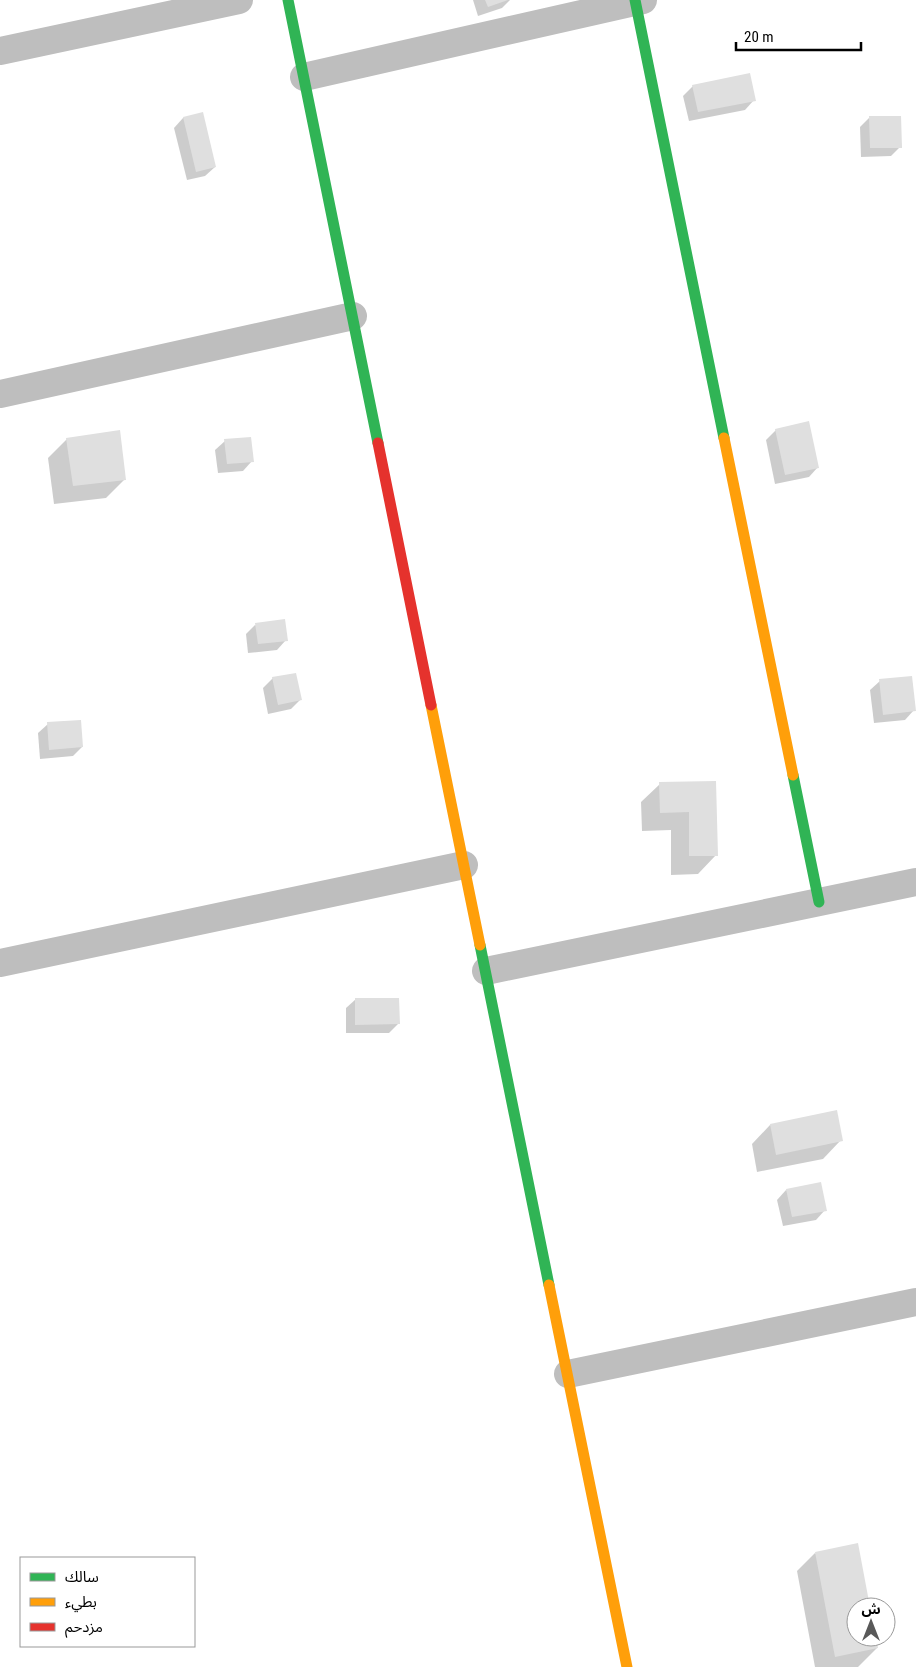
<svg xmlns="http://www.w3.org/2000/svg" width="916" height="1667" font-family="'Roboto Condensed','Noto Sans Arabic',sans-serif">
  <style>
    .shadow { fill: #0003 }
    .building { fill: #dfdfdf }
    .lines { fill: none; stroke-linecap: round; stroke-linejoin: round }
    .street { stroke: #bebebe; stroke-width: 28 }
    .fast { stroke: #30b455; stroke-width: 11 }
    .slow { stroke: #ff9f0a; stroke-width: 11 }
    .jam { stroke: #e5322d; stroke-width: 11 }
  </style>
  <rect width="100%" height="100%" fill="#fff"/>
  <g class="shadow">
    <path d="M473 0H510L502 8 478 16Z"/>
    <path d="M693 86 754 100 745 110 689 121 683 96Z"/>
    <path d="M202 114 215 167 205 176 187 180 174 128 183 118Z"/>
    <path d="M869 118 900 147 891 156 861 157 860 127Z"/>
    <path d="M776 430 818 467 809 477 775 484 766 440Z"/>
    <path d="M67 439 125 479 106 498 54 504 48 458Z"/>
    <path d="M225 441 252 461 243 471 218 473 215 450Z"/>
    <path d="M255 625 286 640 277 650 248 653 246 634Z"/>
    <path d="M273 678 300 700 291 709 268 714 263 688Z"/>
    <path d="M880 681 914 710 905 720 874 723 870 690Z"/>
    <path d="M48 724 82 747 73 756 40 759 38 733Z"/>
    <path d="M714 782 716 855 698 874 671 875V830L642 831 641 802 660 784Z"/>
    <path d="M356 999 399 1023 389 1033H346V1008Z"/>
    <path d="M770 1125 841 1140 823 1159 757 1172 752 1144Z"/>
    <path d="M786 1190 825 1210 816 1220 783 1226 777 1200Z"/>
    <path d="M815 1553 869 1607H856V1637H875L877 1648 858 1667H815L797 1571Z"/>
  </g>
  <g class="building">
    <path d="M485 0H508L488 7Z"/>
    <path d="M750 73 756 101 698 112 692 85Z"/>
    <path d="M203 112 216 167 196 172 183 117Z"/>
    <path d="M869 116H901L902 148H870Z"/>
    <path d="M809 421 819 468 785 475 775 429Z"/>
    <path d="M120 430 126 480 73 486 66 438Z"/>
    <path d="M251 437 254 462 227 464 224 439Z"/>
    <path d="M285 619 288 641 258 644 255 623Z"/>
    <path d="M296 673 302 700 278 705 272 677Z"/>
    <path d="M912 676 916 711 883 715 879 679Z"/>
    <path d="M81 720 83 747 49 750 47 722Z"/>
    <path d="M716 781 718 856H689V812L660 813 659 782Z"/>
    <path d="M355 998H399L400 1024 355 1025Z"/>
    <path d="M837 1110 843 1141 776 1155 770 1124Z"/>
    <path d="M821 1182 827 1211 792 1217 786 1189Z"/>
    <path d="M858 1543 870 1607H856V1637H876L878 1648 835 1657 815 1552Z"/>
  </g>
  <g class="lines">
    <g class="street">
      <path d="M0 51 239 0"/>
      <path d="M304 77 643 0"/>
      <path d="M0 394 353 316"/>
      <path d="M0 963 464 865"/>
      <path d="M486 971 916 882"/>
      <path d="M568 1374 916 1302"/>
    </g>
    <g class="fast">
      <path d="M288 0 378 443"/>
      <path d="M635 0 724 438"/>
      <path d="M793 775 819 902"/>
      <path d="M480 945 549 1285"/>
    </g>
    <g class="slow">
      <path d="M724 438 793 775"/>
      <path d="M431 705 480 945"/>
      <path d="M549 1285 627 1667"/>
    </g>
    <path class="jam" d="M378 443 431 705"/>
  </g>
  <rect x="20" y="1557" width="175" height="90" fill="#ffffff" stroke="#999999"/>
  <rect x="30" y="1573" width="25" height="8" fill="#30b455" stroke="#999999"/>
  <text x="65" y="1582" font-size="15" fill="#000000">سالك</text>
  <rect x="30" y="1598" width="25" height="8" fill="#ff9f0a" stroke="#999999"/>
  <text x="65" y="1607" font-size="15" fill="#000000">بطيء</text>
  <rect x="30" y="1623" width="25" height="8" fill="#e5322d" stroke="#999999"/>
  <text x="65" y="1632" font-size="15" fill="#000000">مزدحم</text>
  <g transform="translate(871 1622)"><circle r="24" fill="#ffffff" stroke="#999999"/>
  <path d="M0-4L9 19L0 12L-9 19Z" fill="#595959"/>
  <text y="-8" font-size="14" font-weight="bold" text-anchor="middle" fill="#000000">ش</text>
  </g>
  <path d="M736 42v8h125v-8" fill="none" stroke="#000000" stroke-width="2.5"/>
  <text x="744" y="42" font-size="15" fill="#000000" stroke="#ffffff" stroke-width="4" paint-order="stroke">20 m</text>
</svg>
